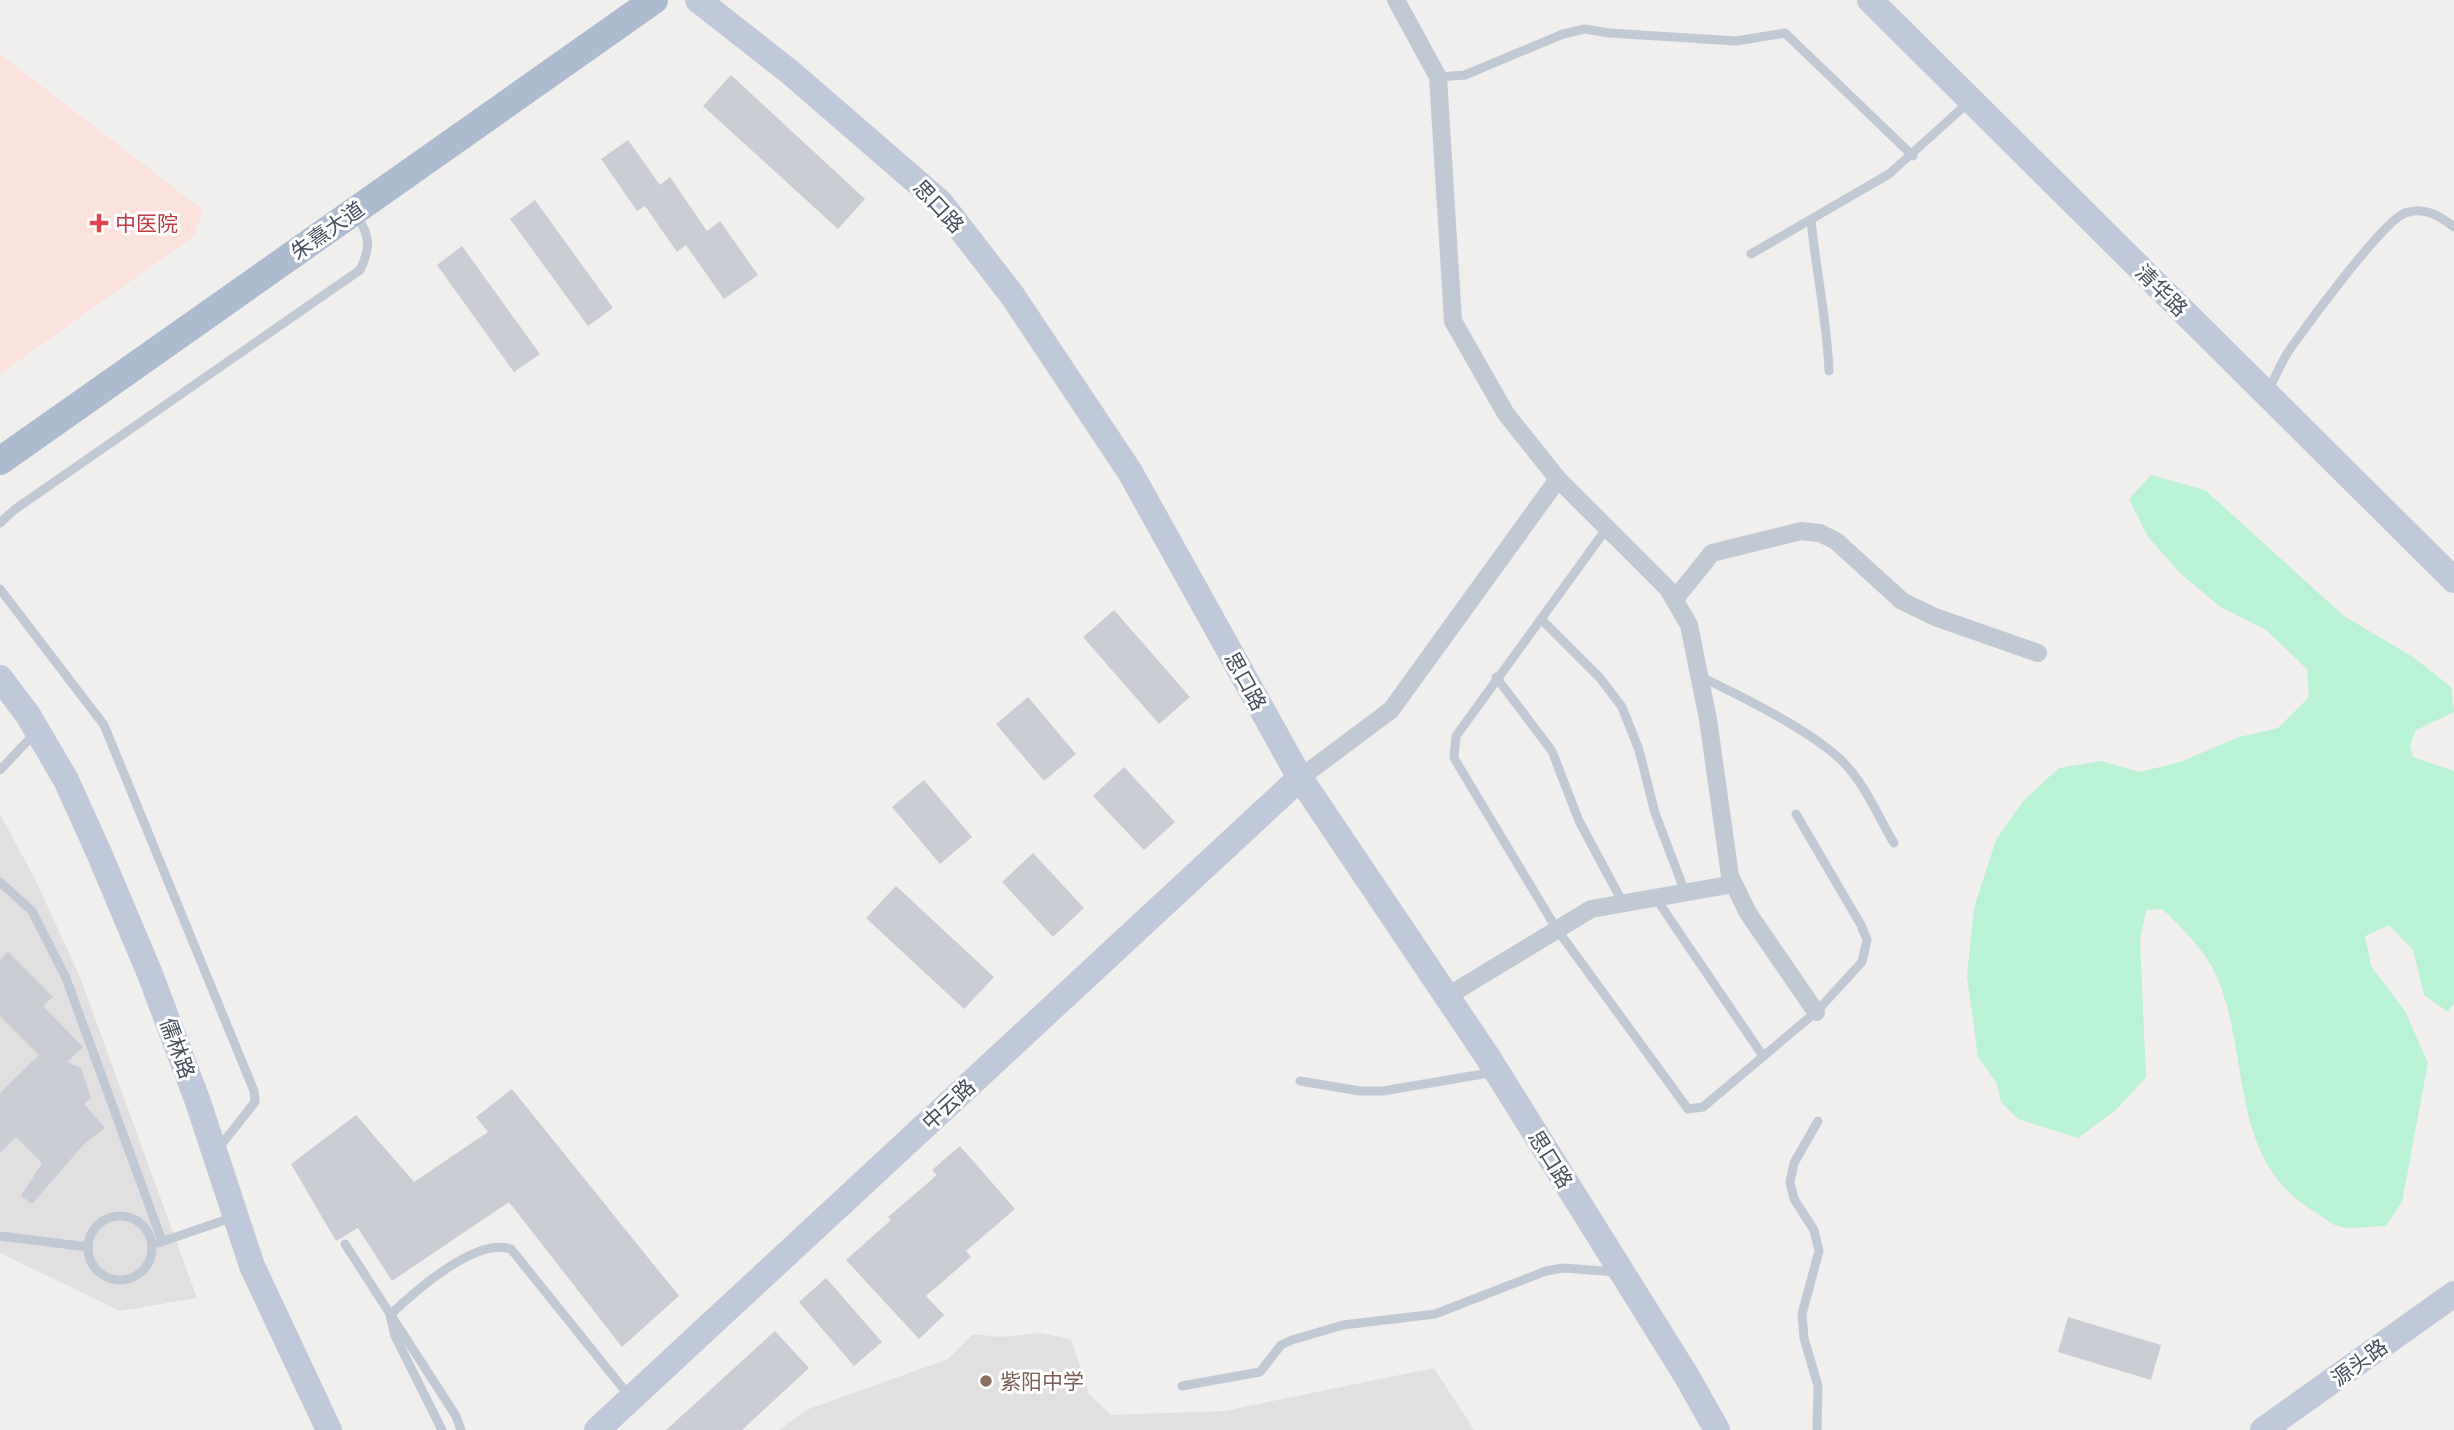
<svg xmlns="http://www.w3.org/2000/svg" width="2454" height="1430" font-family="'Golos Text','Noto Sans SC',sans-serif">
  <style>
    .education { fill: #e2dfe0 }
    .medical { fill: #fce2dd }
    .green { fill: #b9f2d4 }
    .building { fill: #cacdd3 }
    .lines { fill: none; stroke-linecap: round; stroke-linejoin: round }
    .lane { stroke: #c1c9d4; stroke-width: 9 }
    .street { stroke: #c1c9d4; stroke-width: 18 }
    .secondary { stroke: #bfc9d9; stroke-width: 26 }
    .primary { stroke: #acbbcf; stroke-width: 28 }
    .health-dot { fill: #e0444e; stroke: #fff; stroke-width: 2.5 }
    .education-dot { fill: #8d6e63; stroke: #fff; stroke-width: 2.5 }
    .labels { text-anchor: middle; dominant-baseline: central; stroke-width: 6; stroke-linejoin: round; paint-order: stroke }
    .street-label { font-size: 21px; fill: #45505d; stroke: #fff }
    .health-label { font-size: 21px; fill: #be3a42; stroke: #fff; text-anchor: start }
    .education-label { font-size: 21px; fill: #785e54; stroke: #fff; text-anchor: start }
  </style>
  <rect width="100%" height="100%" fill="#f1eeee"/>
  <g class="education">
    <path d="M0 814 36 881 80 977 197 1298 120 1311 0 1253Z"/>
    <path d="M1040 1333 1071 1339 1089 1394 1111 1415 1224 1411 1434 1368 1474 1430H779L806 1410 948 1359 973 1334 1000 1337Z"/>
  </g>
  <path class="medical" d="M0 54 203 210 194 236 0 374Z"/>
  <path class="green" d="M2151 475 2205 490 2344 616 2413 657 2451 687 2454 712 2416 730 2410 745 2413 757 2454 771V1002L2448 1012 2424 995 2413 950 2389 925 2365 936 2371 966 2405 1011 2428 1063 2402 1202 2386 1226C2371 1226 2351 1230 2338 1226 2330 1224 2322 1216 2315 1212 2227 1160 2252 1056 2216 975 2205 950 2181 928 2163 909L2146 910 2140 940 2146 1077 2116 1110 2078 1138 2018 1119 2001 1102 1997 1084 1978 1057 1967 976 1974 908 1996 840 2023 801 2059 768 2101 761 2140 772 2180 762 2239 737 2278 728 2309 697 2307 669 2266 630 2219 606 2179 572 2148 537 2129 499Z"/>
  <g class="building">
    <path d="M731 75 865 199 838 229 703 106Z"/>
    <path d="M628 140 660 185 670 177 707 231 720 221 758 275 724 299 686 245 677 252 645 206 637 211 601 159Z"/>
    <path d="M535 200 613 308 588 326 510 219Z"/>
    <path d="M462 246 540 354 514 372 437 265Z"/>
    <path d="M1114 610 1190 697 1159 724 1083 637Z"/>
    <path d="M1028 697 1076 754 1044 781 996 724Z"/>
    <path d="M1124 767 1175 822 1144 850 1093 796Z"/>
    <path d="M924 780 972 837 940 864 892 807Z"/>
    <path d="M1033 853 1084 908 1053 937 1002 882Z"/>
    <path d="M896 886 994 977 964 1009 866 918Z"/>
    <path d="M8 952 53 997 43 1006 83 1047 67 1062 81 1068 91 1098 84 1104 105 1128 84 1144 32 1204 21 1196 42 1163 16 1137 0 1153V1093L39 1055 0 1016V960Z"/>
    <path d="M512 1089 679 1296 622 1347 509 1202 392 1281 358 1228 336 1241 291 1164 356 1115 414 1182 488 1132 476 1117Z"/>
    <path d="M960 1146 1015 1209 966 1251 971 1257 926 1296 944 1315 919 1339 846 1260 891 1220 888 1217 937 1175 932 1170Z"/>
    <path d="M826 1278 882 1342 854 1366 799 1302Z"/>
    <path d="M2068 1317 2161 1345 2151 1380 2058 1352Z"/>
    <path d="M775 1331 809 1368 742 1430H666Z"/>
  </g>
  <g class="lines">
    <g class="lane">
      <path d="M1438 77 1465 75 1563 34 1585 29 1609 33 1736 41 1785 33 1913 156"/>
      <path d="M1811 220C1816 271 1827 320 1829 371"/>
      <path d="M1751 254 1889 174 1969 102"/>
      <path d="M2267 393C2275 378 2281 362 2290 349 2307 325 2382 222 2405 213 2424 206 2440 216 2454 227"/>
      <path d="M0 523 14 510 360 270C371 248 370 236 357 216"/>
      <path d="M1607 528 1456 736 1454 758 1556 928 1688 1109 1703 1107 1816 1012 1862 962 1867 940 1861 925 1796 814"/>
      <path d="M0 589 104 725 254 1091 255 1102 217 1150"/>
      <path d="M1541 619 1600 678 1622 707 1639 750 1655 813 1685 892"/>
      <path d="M1496 677 1552 751 1579 821 1623 903"/>
      <path d="M1701 677C1741 696 1815 732 1845 764 1865 785 1879 818 1894 843"/>
      <path d="M0 770 34 734"/>
      <path d="M0 882 32 911 66 978 162 1241"/>
      <path d="M1657 900 1763 1056"/>
      <path d="M1300 1081 1360 1091H1383L1495 1072"/>
      <circle cx="120" cy="1248" r="32"/>
      <path d="M0 1236 88 1247"/>
      <path d="M158 1243 234 1217"/>
      <path d="M345 1244 456 1416 461 1430"/>
      <path d="M1182 1386 1260 1372 1281 1345 1292 1340 1343 1325 1435 1314 1546 1271 1563 1268 1616 1272"/>
      <path d="M442 1430 395 1336 390 1315C415 1291 476 1237 511 1249L630 1397"/>
      <path d="M1817 1430 1818 1386 1804 1338 1802 1314 1819 1251 1814 1230 1794 1199 1790 1182 1794 1163 1818 1121"/>
    </g>
    <g class="street">
      <path d="M1558 479 1668 589 1689 625 1708 719 1730 876 1748 913 1816 1012"/>
      <path d="M1674 600 1712 553 1801 531 1820 533 1836 541 1902 601 1935 617 2038 653"/>
      <path d="M1300 778 1391 710 1558 479 1506 414 1453 321 1438 77 1396 0"/>
      <path d="M1446 997 1591 909 1734 884"/>
    </g>
    <g class="secondary">
      <path d="M698 0 791 73 940 202 1012 295 1130 472 1300 778 1487 1056 1686 1375 1717 1430"/>
      <path d="M1870 0 2454 580"/>
      <path d="M0 678 28 715 66 780 99 853 150 974 198 1102 252 1266 329 1430"/>
      <path d="M597 1430 1300 778"/>
      <path d="M2263 1430 2454 1294"/>
    </g>
    <path class="primary" d="M0 461 654 0"/>
  </g>
  <path class="health-dot" d="M95.5 212.5h7v7h7v7h-7v7h-7v-7h-7v-7h7z"/>
  <circle class="education-dot" cx="986" cy="1381" r="7"/>
  <g class="labels">
    <g class="street-label">
      <text transform="translate(939 206) rotate(47)">思口路</text>
      <text transform="translate(327 230) rotate(-35)">朱熹大道</text>
      <text transform="translate(2162 290) rotate(45)">清华路</text>
      <text transform="translate(1246 681) rotate(61)">思口路</text>
      <text transform="translate(178 1048) rotate(70)">儒林路</text>
      <text transform="translate(948 1104) rotate(-43)">中云路</text>
      <text transform="translate(1551 1159) rotate(58)">思口路</text>
      <text transform="translate(2359 1362) rotate(-36)">源头路</text>
    </g>
    <g class="health-label">
      <text x="115" y="223">中医院</text>
    </g>
    <g class="education-label">
      <text x="1000" y="1381">紫阳中学</text>
    </g>
  </g>
</svg>
